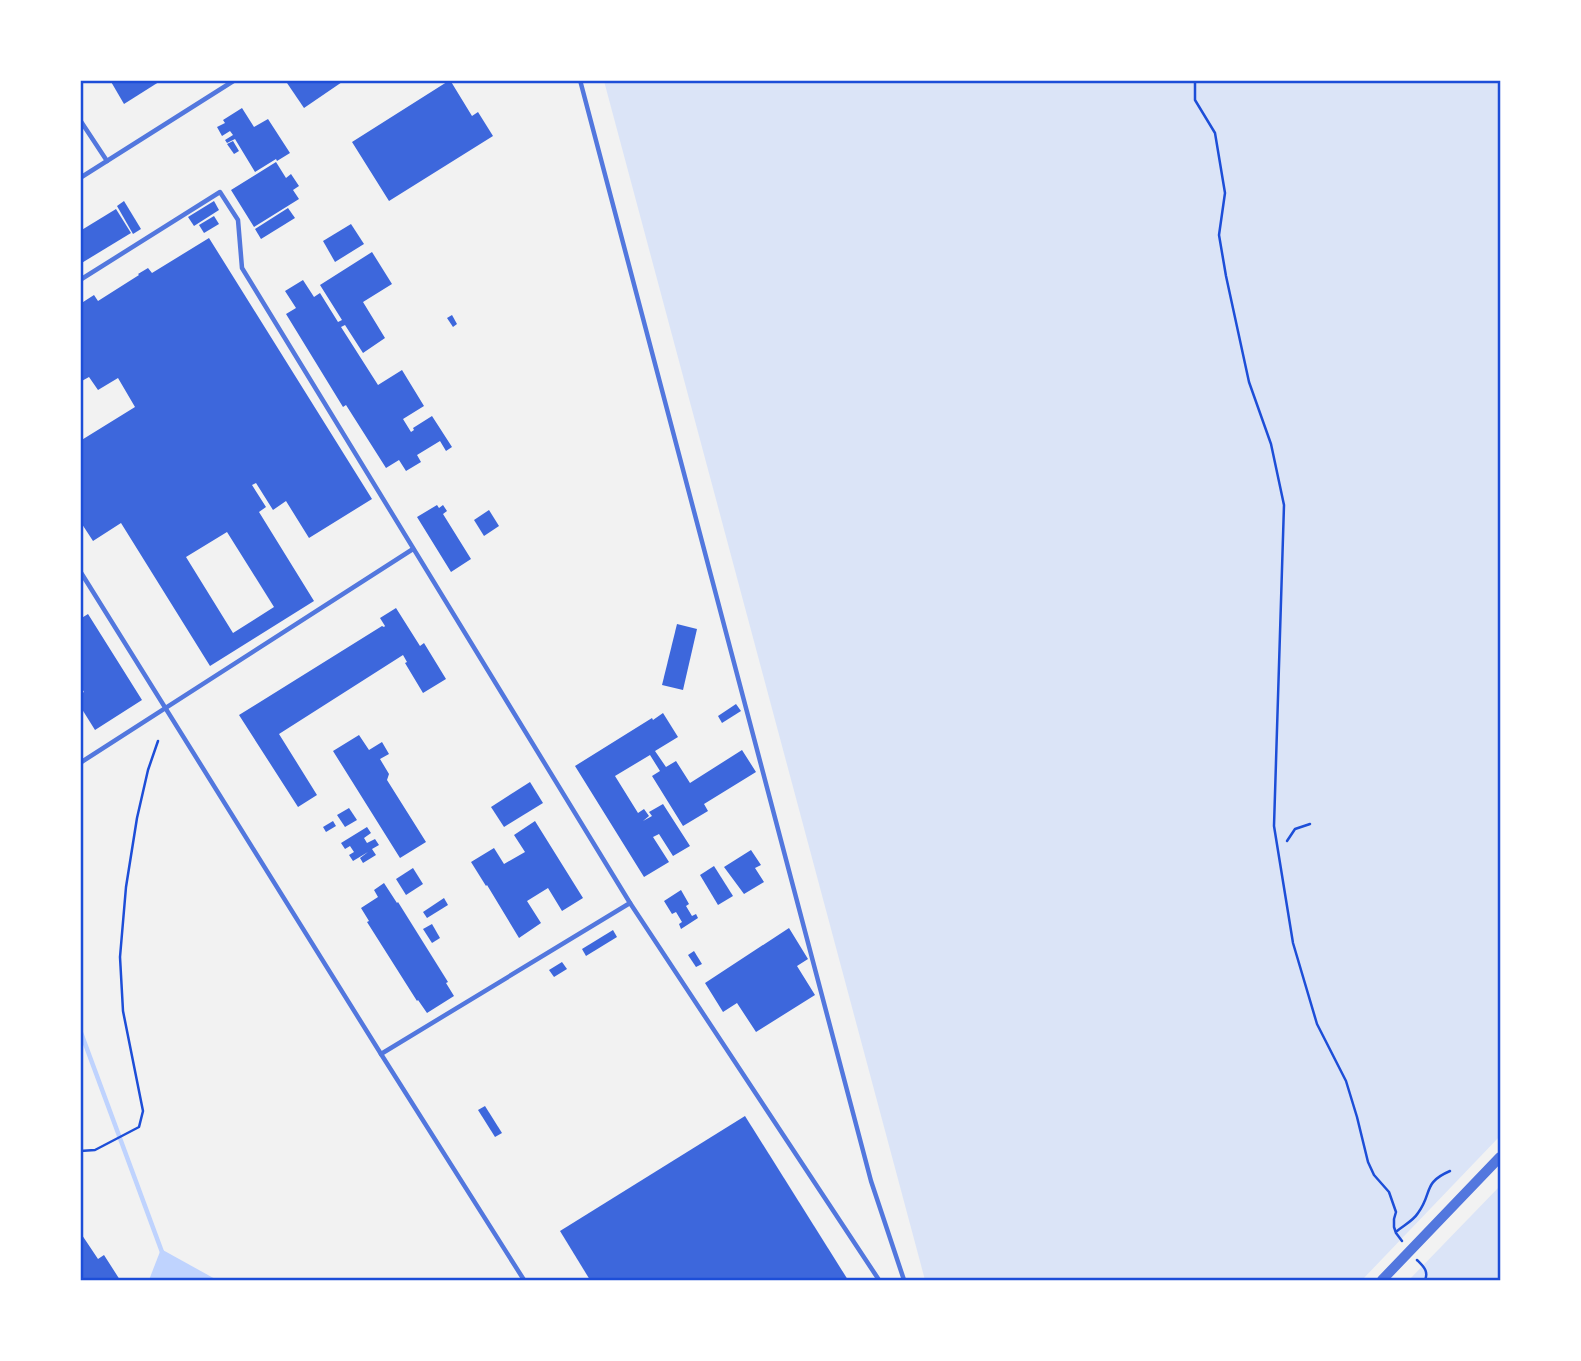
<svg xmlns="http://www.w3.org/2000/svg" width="1581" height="1361" font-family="Barlow,sans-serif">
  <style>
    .green { fill: #dbe4f7 }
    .water { fill: #bfd3fe }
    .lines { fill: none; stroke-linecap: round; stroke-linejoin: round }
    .stream { stroke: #bfd3fe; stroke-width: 4.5 }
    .building { fill: #3d67dc; fill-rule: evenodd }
    .path { stroke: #1d4ed8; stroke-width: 2.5 }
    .service { stroke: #5277de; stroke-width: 4.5 }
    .tertiary { stroke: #5277de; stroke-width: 10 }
    .neatline { fill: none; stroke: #1d4ed8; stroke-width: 2.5 }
  </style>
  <rect width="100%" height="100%" fill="#f2f2f2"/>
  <g class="green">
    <path d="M604 81H1500V1136L1362 1280H925Z"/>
    <path d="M1500 1186V1280H1409Z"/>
  </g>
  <path class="water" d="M161 1249 217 1280H149Z"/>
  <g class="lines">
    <path class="stream" d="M80 1030 162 1252"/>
  </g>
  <g class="building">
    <path d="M110 80H162L124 104Z"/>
    <path d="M290 80H345L304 108 287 83Z"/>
    <path d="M450 80 472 116 478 112 493 136 389 201 352 142Z"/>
    <path d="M242 108 254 127 268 119 290 153 277 161 276 159 255 172 235 139 227 143 225 140 233 135 230 131 222 136 217 127 225 123 223 120Z"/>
    <path d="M233 141 239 151 234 154 227 144Z"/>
    <path d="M276 162 286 178 291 174 299 186 293 190 299 199 254 227 231 190Z"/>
    <path d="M124 201 141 229 133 234 117 206Z"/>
    <path d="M214 201 219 210 194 226 188 217Z"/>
    <path d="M288 208 295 218 261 239 255 229Z"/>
    <path d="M116 209 131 233 80 264V231Z"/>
    <path d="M214 216 219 224 204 233 199 225Z"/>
    <path d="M351 224 364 244 335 262 323 241Z"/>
    <path d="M209 238 372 499 309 538 286 501 273 510 256 483 252 485 266 507 259 512 314 601 210 666 121 523 93 541 80 521V441L135 407 118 378 98 390 89 377 80 382V304L94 295 98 301 139 275 138 274 148 268 152 273ZM227 532 274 607 233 633 186 557Z"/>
    <path d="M372 252 392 284 363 302 385 338 363 353 345 325 341 327 378 385 402 370 424 406 403 419 411 432 414 430 413 428 432 416 452 447 446 451 440 441 417 455 421 462 406 471 399 460 386 468 346 405 343 407 286 314 296 308 285 291 303 280 314 297 320 293 338 322 342 320 320 285Z"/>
    <path d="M452 315 457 324 453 327 447 318Z"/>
    <path d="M437 505 439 508 443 505 447 511 443 514 471 559 451 572 417 517Z"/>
    <path d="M489 510 499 526 484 536 474 520Z"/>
    <path d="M396 608 420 646 424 643 446 679 423 693 405 663 407 662 403 655 279 734 317 795 298 807 239 715 382 626 384 627 385 626 380 618Z"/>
    <path d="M88 614 142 700 95 730 80 706V694L84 692 80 685V619Z"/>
    <path d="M677 624 697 629 683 690 662 685Z"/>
    <path d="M736 704 741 711 722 723 718 716Z"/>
    <path d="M663 713 678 737 655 751 666 767 676 761 690 783 742 750 756 772 704 804 708 811 683 826 652 776 660 771 650 755 615 776 638 813 644 809 649 816 643 821 652 816 649 812 663 804 690 846 673 856 659 834 653 837 669 862 644 877 575 766 652 718 653 720Z"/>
    <path d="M359 735 369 750 382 742 389 754 380 759 389 774 387 780 426 842 400 858 333 751Z"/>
    <path d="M530 782 543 803 504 827 491 807Z"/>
    <path d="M349 808 357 820 345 827 337 815Z"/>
    <path d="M333 821 336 826 326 832 323 827Z"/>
    <path d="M535 821 583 898 562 911 548 888 527 901 541 923 519 938 487 885 486 886 471 862 494 848 504 864 525 852 514 835Z"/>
    <path d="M367 827 371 833 364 838 367 843 375 839 379 845 372 849 376 855 363 863 360 858 368 852 353 861 349 855 354 852 350 846 345 849 341 843Z"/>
    <path d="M751 850 761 865 755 868 764 882 744 894 724 867Z"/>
    <path d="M714 866 733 896 718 905 700 875Z"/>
    <path d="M413 868 423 884 406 895 396 879Z"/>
    <path d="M384 883 397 903 398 902 448 982 446 983 454 996 427 1013 418 1000 417 1001 367 922 369 921 361 908 378 897 374 890Z"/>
    <path d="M681 890 689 904 686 906 692 916 696 914 698 918 681 929 679 924 682 922 676 912 672 914 664 901Z"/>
    <path d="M444 898 448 905 427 918 423 912Z"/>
    <path d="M432 924 440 938 432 943 423 929Z"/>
    <path d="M789 928 808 959 797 966 815 995 756 1032 737 1003 723 1012 705 983Z"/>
    <path d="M613 930 617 937 586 956 582 949Z"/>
    <path d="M694 951 702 964 696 967 688 955Z"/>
    <path d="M562 962 567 969 554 977 549 970Z"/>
    <path d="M485 1106 502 1133 495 1137 478 1110Z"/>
    <path d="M745 1116 848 1280H590L560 1231Z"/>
    <path d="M80 1232 98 1259 104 1255 120 1280H80Z"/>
  </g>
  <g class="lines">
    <g class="path">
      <path d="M1195 80V100L1215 133 1225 193 1219 235 1226 276 1249 382 1271 444 1284 505 1274 826 1293 943 1317 1024 1346 1081 1357 1117 1368 1162 1374 1175 1389 1192 1396 1212 1394 1219V1227L1396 1233 1402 1241"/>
      <path d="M1287 841 1295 829 1310 824"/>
      <path d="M80 1151 95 1150 139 1127 143 1111 123 1011 120 957 126 887 137 818 148 770 158 741"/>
      <path d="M1397 1231C1404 1225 1413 1221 1418 1213 1433 1193 1422 1183 1450 1171"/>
      <path d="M1417 1260C1423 1266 1429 1271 1425 1280"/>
    </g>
    <g class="service">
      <path d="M580 80 871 1181 904 1280"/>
      <path d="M80 120 107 161"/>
      <path d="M80 178 235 80"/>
      <path d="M80 280 220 192 238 220 242 268 630 903 879 1280"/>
      <path d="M80 571 381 1054 524 1280"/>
      <path d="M80 763 413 549"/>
      <path d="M381 1054 630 903"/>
    </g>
    <path class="tertiary" d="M1382 1280 1500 1157"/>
  </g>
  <rect width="1581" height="1361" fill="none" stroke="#ffffff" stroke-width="164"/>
  <rect x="82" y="82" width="1417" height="1197" class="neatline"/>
</svg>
